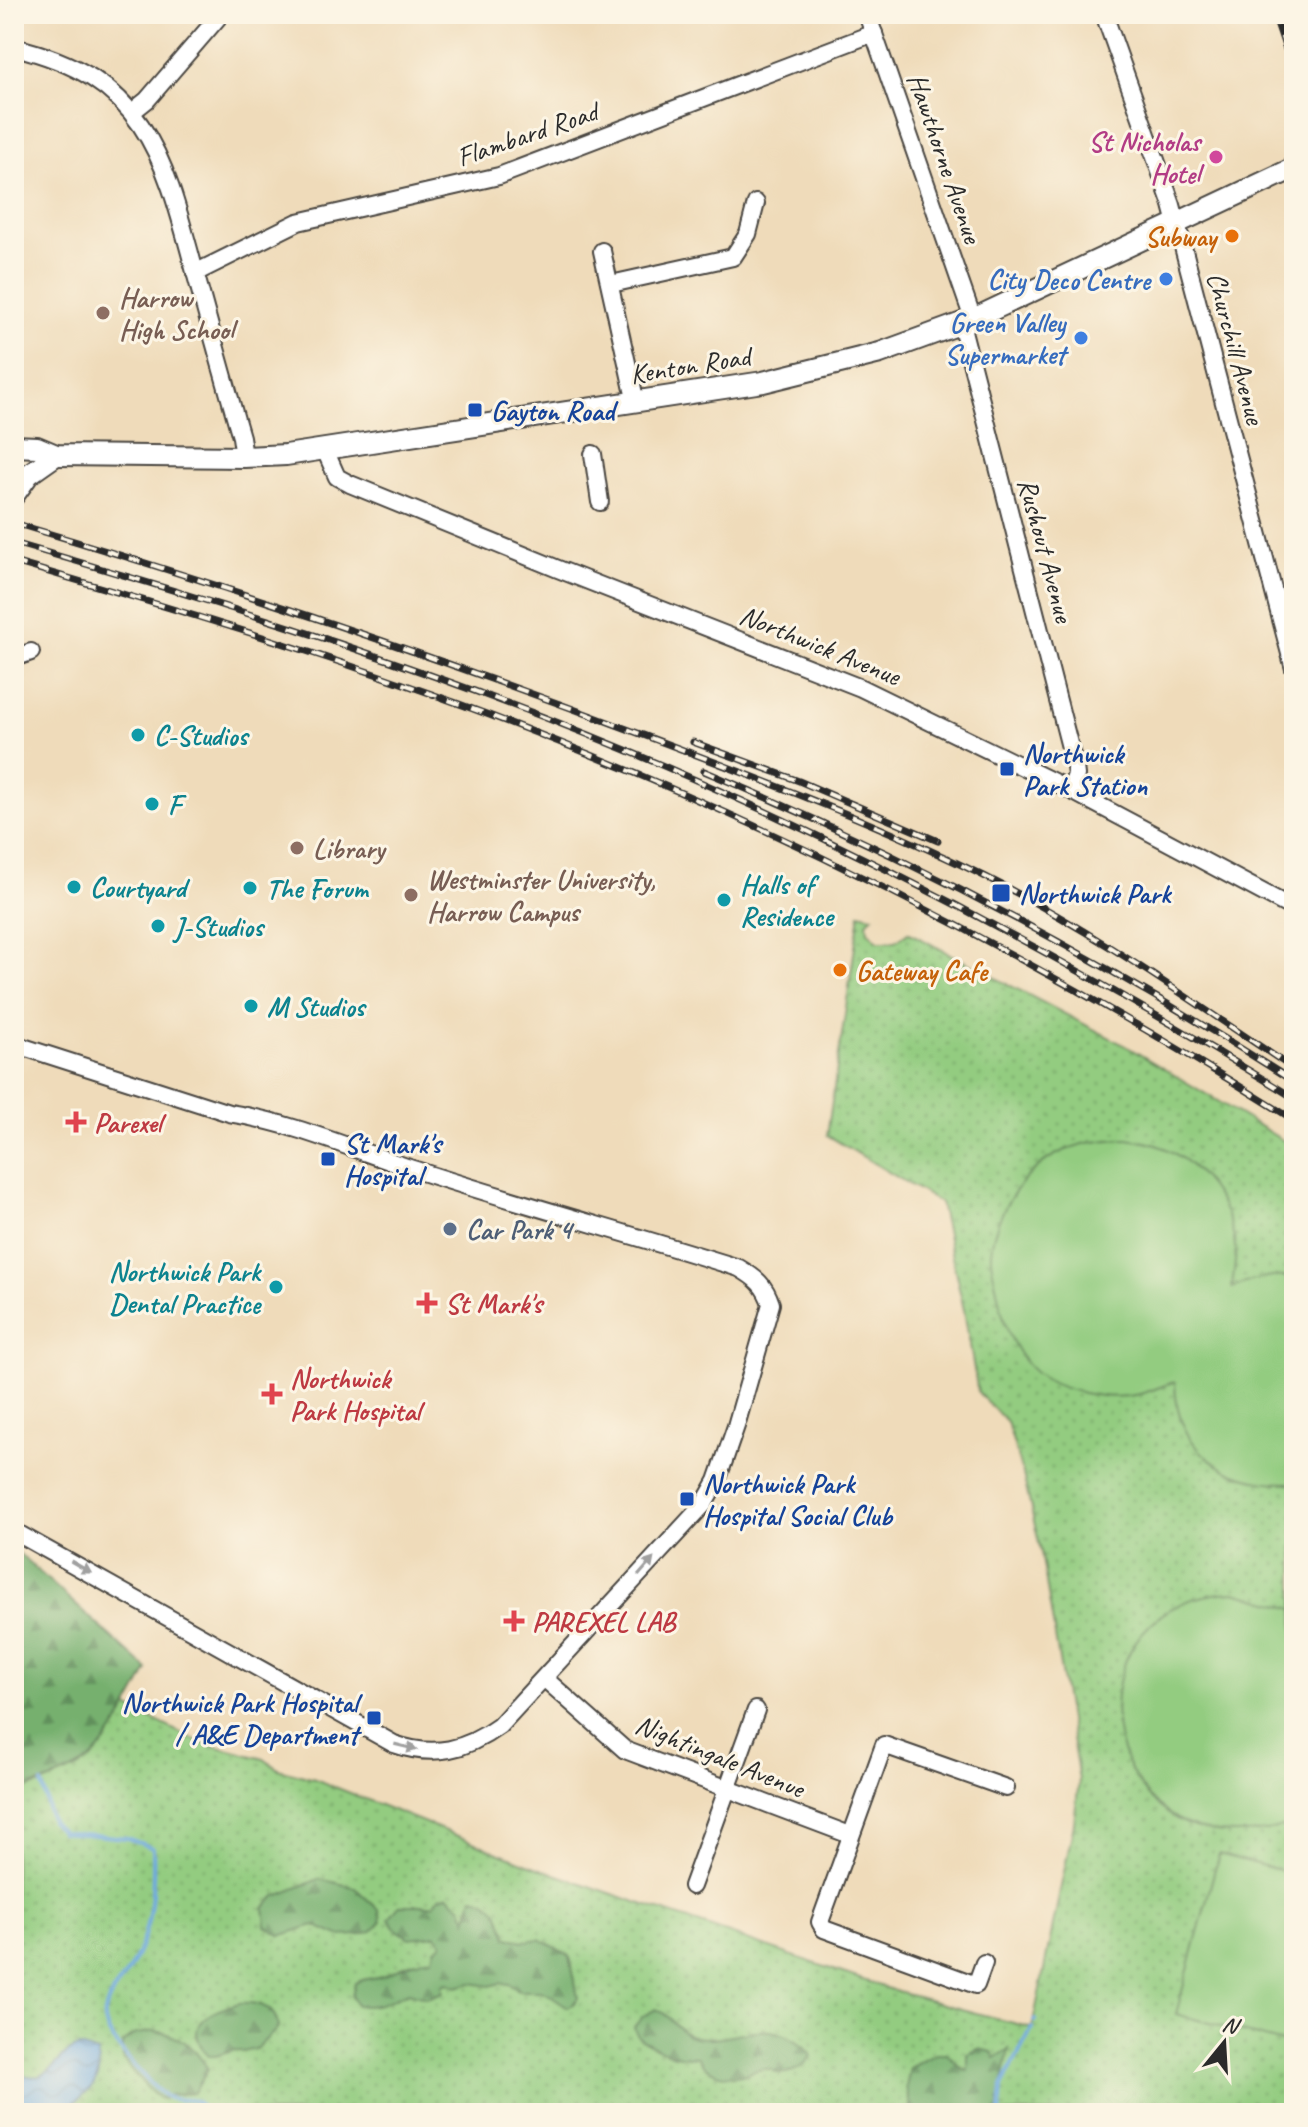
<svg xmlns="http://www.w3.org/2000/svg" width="1308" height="2127" font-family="Caveat,sans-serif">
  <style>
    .grass { fill: url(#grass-dots); stroke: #5f7c56; stroke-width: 2 }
    .forest { fill: url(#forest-firs); stroke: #506e4c; stroke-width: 2 }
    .garden { fill: #93cc80; stroke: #5f7c56; stroke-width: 2 }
    .water { fill: url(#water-waves); stroke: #4c6a84; stroke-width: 2 }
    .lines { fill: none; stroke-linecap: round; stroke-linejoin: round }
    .stream { stroke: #6da9de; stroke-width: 4 }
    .minor-casing { stroke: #484540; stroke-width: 20 }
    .major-casing { stroke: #484540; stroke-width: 24 }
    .minor { stroke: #fff; stroke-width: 16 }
    .major { stroke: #fff; stroke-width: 20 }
    .rail-casing { stroke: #2b2b2b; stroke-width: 7 }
    .rail { stroke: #fcf5e5; stroke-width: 4; stroke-dasharray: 12; stroke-linecap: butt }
    .oneway { fill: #a0a0a0 }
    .hotel-dot { fill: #d1479c; stroke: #fcf5e5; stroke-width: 3 }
    .food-dot { fill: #e8710a; stroke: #fcf5e5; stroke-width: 3 }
    .shop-dot { fill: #3f7fe0; stroke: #fcf5e5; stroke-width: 3 }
    .education-dot { fill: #8d6e63; stroke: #fcf5e5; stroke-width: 3 }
    .transit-dot { fill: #1a4fb4; stroke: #fcf5e5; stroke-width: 3 }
    .culture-dot { fill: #0f9aa8; stroke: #fcf5e5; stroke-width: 3 }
    .health-dot { fill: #e0444e; stroke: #fcf5e5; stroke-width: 3 }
    .service-dot { fill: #5c6f8a; stroke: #fcf5e5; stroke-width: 3 }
    .labels { text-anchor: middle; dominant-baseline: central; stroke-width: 6; stroke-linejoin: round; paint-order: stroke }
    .street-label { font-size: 28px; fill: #2b2b2b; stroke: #fcf5e5 }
    .hotel-label { font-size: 28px; font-weight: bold; fill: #b23c85; stroke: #fcf5e5; text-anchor: end }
    .food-label { font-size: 28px; font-weight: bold; fill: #c56008; stroke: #fcf5e5; text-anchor: end }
    .shop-label { font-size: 28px; font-weight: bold; fill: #366cbe; stroke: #fcf5e5; text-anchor: end }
    .education-label { font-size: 28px; font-weight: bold; fill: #785e54; stroke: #fcf5e5; text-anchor: start }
    .transit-label { font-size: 28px; font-weight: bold; fill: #164399; stroke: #fcf5e5; text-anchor: start }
    .culture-label { font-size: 28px; font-weight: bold; fill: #0d838f; stroke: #fcf5e5; text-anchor: start }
    .health-label { font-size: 28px; font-weight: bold; fill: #be3a42; stroke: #fcf5e5; text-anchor: start }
    .service-label { font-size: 28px; font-weight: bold; fill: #4e5e75; stroke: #fcf5e5; text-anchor: start }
  </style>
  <defs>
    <pattern id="grass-dots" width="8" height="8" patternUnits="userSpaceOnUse" patternTransform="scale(2)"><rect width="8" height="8" fill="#93cc80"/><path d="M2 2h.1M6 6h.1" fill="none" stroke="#7faf6f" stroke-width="1.8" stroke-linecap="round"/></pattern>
    <pattern id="forest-firs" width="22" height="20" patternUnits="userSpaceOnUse" patternTransform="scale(2)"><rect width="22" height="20" fill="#76b06e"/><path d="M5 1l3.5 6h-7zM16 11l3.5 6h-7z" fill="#618f5b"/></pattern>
    <pattern id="water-waves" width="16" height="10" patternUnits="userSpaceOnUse" patternTransform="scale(2)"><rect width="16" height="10" fill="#6da9de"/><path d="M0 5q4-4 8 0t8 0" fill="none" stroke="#5a8ab4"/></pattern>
  </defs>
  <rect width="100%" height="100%" fill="#fcf5e5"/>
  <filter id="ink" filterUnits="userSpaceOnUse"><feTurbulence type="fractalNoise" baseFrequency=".0125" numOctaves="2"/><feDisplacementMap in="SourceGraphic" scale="16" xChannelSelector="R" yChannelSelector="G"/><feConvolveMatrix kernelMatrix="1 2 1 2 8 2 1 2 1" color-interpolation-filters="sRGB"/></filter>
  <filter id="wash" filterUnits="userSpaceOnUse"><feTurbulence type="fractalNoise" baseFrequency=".006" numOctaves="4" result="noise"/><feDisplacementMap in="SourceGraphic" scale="32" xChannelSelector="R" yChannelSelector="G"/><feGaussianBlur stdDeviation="1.8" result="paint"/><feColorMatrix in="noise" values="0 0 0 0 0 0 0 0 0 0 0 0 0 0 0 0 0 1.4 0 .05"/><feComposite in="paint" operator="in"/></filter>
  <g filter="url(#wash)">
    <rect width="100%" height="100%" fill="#efdbba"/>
    <path class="grass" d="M860 913 873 916 867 922 868 931 878 941H896L908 932 1126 1046 1294 1147V2113H14V1792L42 1784 93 1758 128 1707 199 1742 264 1759 278 1769 315 1779 543 1870 898 1992 1032 2028 1074 1823 1079 1780 1041 1552 1023 1474 1007 1422 978 1393 964 1310 940 1203 827 1135Z"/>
    <g class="forest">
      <path d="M14 1549 148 1670C132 1699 116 1732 94 1756 80 1771 34 1786 14 1792Z"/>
      <path d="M319 1879 354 1887 379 1910 381 1922 373 1931 360 1935 339 1936 314 1925 280 1936 266 1926 264 1908 276 1896Z"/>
      <path d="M448 1895 462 1907 467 1920 473 1897C493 1898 504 1919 507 1938L525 1941 540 1939 570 1956 578 1998 573 2004 568 2007 552 1996 541 1991H520L509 1984 501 1983 490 1986 471 1983 457 1987 448 1983 442 1985 443 1992 427 1998 409 1992C391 1999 378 2009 357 2005L352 1997 355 1983C366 1977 377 1979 387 1974 403 1966 414 1959 433 1958L435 1949 442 1944 437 1935 409 1938 396 1929 389 1919 400 1905H434L439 1897Z"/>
      <path d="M239 2003C257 2002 277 2006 278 2028L256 2049 243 2052 235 2050 216 2056H208C181 2023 209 2012 239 2003Z"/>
      <path d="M656 2009C672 2015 677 2034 695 2037 731 2043 759 2018 793 2039 801 2044 807 2047 811 2056 805 2066 792 2075 779 2073 771 2071 775 2070 767 2069 758 2068 751 2073 742 2075 726 2078 706 2073 698 2057 677 2057 670 2055 652 2045 642 2040 638 2039 634 2027L643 2016Z"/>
      <path d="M154 2031C179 2034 195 2048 208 2069L194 2093 170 2095 161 2099C153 2096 125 2065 123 2057 122 2052 122 2048 122 2043L133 2035Z"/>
      <path d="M978 2049 992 2052 995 2058 1009 2049 999 2102 1000 2112 912 2113 906 2087 910 2068 936 2054H947L962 2069 968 2070V2054Z"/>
    </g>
    <g class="garden">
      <path d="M1128 1139C1138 1141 1150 1142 1159 1146 1197 1160 1230 1205 1235 1245 1237 1259 1233 1274 1232 1288 1251 1280 1273 1274 1294 1278V1483C1227 1485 1176 1452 1175 1382 1163 1385 1152 1391 1140 1394 1107 1402 1048 1391 1026 1363 1010 1342 1003 1320 998 1295 996 1282 990 1266 991 1253 995 1210 1027 1165 1068 1149 1087 1141 1108 1140 1128 1139Z"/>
      <path d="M1235 1592 1294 1609V1821C1276 1832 1255 1833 1235 1833 1089 1835 1065 1598 1235 1592Z"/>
      <path d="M1219 1854 1294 1874V2046L1176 2014Z"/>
    </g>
    <path class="water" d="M80 2047 97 2053C111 2099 44 2126 14 2096V2079L19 2075C27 2075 33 2078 40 2076 57 2070 61 2051 80 2047Z"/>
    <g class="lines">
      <g class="stream">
        <path d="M42 1784 51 1821 62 1832 127 1838 153 1848C154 1886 152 1926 134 1961 125 1980 108 1992 105 2013 103 2022 109 2034 114 2041 125 2055 154 2092 169 2098 184 2103 198 2093 205 2113"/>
        <path d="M1034 2021 1035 2020"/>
        <path d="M1000 2113 1002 2086 1032 2028"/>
      </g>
    </g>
  </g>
  <g filter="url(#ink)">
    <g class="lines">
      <defs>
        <g id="minor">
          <path d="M867 14 973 319"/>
          <path d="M1104 14 1172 205 1294 669"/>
          <path d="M14 47C146 78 164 156 195 272 210 327 225 382 241 437L244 457"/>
          <path d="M132 112 147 100 221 14"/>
          <path d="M602 251 636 403"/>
          <path d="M195 273 298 222 499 176 874 33"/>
          <path d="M611 284 733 257 748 234 756 203"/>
          <path d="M961 323 1075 767 1076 775 1070 790"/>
          <path d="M325 450 337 477 350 484 558 569 861 688 1070 790 1294 909"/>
          <path d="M593 454 600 502"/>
          <path d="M14 658 31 652"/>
          <path d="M14 1044 229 1113C296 1123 358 1152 422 1172 527 1206 634 1235 739 1268 756 1278 765 1285 771 1304L736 1426 717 1481 704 1504 499 1726C466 1750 434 1758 394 1744L19 1534 14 1529"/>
          <path d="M544 1678 625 1750 850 1835"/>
          <path d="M692 1886 756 1710"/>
          <path d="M984 1963 976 1985 824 1929 820 1922 884 1745 1006 1788"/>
        </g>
        <g id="major">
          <path d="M14 446 37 447 56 455 244 457 286 455 763 382 880 353 973 319 1294 168"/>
          <path d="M14 495 29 474 56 455"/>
        </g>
      </defs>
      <use href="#minor" class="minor-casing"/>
      <use href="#major" class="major-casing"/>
      <use href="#minor" class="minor"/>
      <use href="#major" class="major"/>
      <defs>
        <g id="rail">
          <path d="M1274 14 1294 73"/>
          <path d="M1292 14 1294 20"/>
          <path d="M14 523C221 584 425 653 627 729 747 774 869 819 984 876 1093 930 1193 1002 1294 1069"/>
          <path d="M14 543C235 607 454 676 666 767 884 861 1092 973 1294 1098"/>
          <path d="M14 562C190 613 365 666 536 733 801 836 1053 968 1294 1120"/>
          <path d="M693 742 799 781 938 841"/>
          <path d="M704 771C910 857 1106 961 1294 1082"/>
        </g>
      </defs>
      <use href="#rail" class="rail-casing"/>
      <use href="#rail" class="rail"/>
    </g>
    <defs><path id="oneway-solid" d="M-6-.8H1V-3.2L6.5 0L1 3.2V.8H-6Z" transform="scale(2)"/></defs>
    <g class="oneway">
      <use href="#oneway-solid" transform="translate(81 1567) rotate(30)"/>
      <use href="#oneway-solid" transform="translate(646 1567) rotate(-49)"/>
      <use href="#oneway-solid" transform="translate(406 1747) rotate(14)"/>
    </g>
  </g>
  <circle class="hotel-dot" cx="1216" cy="157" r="8"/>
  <g class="food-dot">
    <circle cx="1232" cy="236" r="8"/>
    <circle cx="840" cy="970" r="8"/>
  </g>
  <g class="shop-dot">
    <circle cx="1166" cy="279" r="8"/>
    <circle cx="1081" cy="338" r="8"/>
  </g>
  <g class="education-dot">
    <circle cx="103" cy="313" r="8"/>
    <circle cx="297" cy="848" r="8"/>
    <circle cx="411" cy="895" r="8"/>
  </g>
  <g class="transit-dot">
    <rect x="467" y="402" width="16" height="16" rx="4"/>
    <rect x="999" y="761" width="16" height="16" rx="4"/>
    <rect x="991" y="883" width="20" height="20" rx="4"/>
    <rect x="320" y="1151" width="16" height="16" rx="4"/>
    <rect x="679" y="1491" width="16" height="16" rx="4"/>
    <rect x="366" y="1710" width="16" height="16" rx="4"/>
  </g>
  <g class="culture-dot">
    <circle cx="138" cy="735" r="8"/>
    <circle cx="152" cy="804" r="8"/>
    <circle cx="74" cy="887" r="8"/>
    <circle cx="250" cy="888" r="8"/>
    <circle cx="724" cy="900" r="8"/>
    <circle cx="158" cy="926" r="8"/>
    <circle cx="251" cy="1006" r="8"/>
    <circle cx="276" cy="1287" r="8"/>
  </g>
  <g class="health-dot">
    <path d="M72 1110h8v8h8v8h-8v8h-8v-8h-8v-8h8z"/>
    <path d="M423 1291h8v8h8v8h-8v8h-8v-8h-8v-8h8z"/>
    <path d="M268 1382h8v8h8v8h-8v8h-8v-8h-8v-8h8z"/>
    <path d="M510 1609h8v8h8v8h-8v8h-8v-8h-8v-8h8z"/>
  </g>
  <circle class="service-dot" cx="450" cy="1229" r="8"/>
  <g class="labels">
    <g class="street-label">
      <text transform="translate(527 134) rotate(-19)">Flambard Road</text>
      <text transform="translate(945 158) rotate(71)">Hawthorne Avenue</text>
      <text transform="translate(1236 348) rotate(75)">Churchill Avenue</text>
      <text transform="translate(690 365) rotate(-9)">Kenton Road</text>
      <text transform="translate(1046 550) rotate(75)">Rushout Avenue</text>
      <text transform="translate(820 645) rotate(22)">Northwick Avenue</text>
      <text transform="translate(720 1756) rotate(22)">Nightingale Avenue</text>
    </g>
    <g class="hotel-label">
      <text x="1200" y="141">St Nicholas<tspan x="1200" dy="32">Hotel</tspan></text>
    </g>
    <g class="food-label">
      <text x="1216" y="236">Subway</text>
      <text x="856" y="970" text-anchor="start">Gateway Cafe</text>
    </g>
    <g class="shop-label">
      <text x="1150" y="279">City Deco Centre</text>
      <text x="1065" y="322">Green Valley<tspan x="1065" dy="32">Supermarket</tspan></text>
    </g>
    <g class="education-label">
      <text x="119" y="297">Harrow<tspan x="119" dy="32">High School</tspan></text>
      <text x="313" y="848">Library</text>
      <text x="427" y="879">Westminster University,<tspan x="427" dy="32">Harrow Campus</tspan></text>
    </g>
    <g class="transit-label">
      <text x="491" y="410">Gayton Road</text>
      <text x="1023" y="753">Northwick<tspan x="1023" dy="32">Park Station</tspan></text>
      <text x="1019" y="893">Northwick Park</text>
      <text x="344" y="1143">St Mark's<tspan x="344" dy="32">Hospital</tspan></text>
      <text x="703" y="1483">Northwick Park<tspan x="703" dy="32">Hospital Social Club</tspan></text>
      <text x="358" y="1702" text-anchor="end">Northwick Park Hospital<tspan x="358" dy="32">/ A&amp;E Department</tspan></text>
    </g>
    <g class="culture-label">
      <text x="154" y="735">C-Studios</text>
      <text x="168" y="804">F</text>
      <text x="740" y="884">Halls of<tspan x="740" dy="32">Residence</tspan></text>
      <text x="90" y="887">Courtyard</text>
      <text x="266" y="888">The Forum</text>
      <text x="174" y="926">J-Studios</text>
      <text x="267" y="1006">M Studios</text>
      <text x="260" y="1271" text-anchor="end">Northwick Park<tspan x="260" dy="32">Dental Practice</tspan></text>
    </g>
    <g class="health-label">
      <text x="94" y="1122">Parexel</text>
      <text x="445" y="1303">St Mark's</text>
      <text x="290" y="1378">Northwick<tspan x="290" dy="32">Park Hospital</tspan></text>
      <text x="532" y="1621">PAREXEL LAB</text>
    </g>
    <g class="service-label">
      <text x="466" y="1229">Car Park 4</text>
    </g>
  </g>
  <rect width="1308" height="2127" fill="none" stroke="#fcf5e5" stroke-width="48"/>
  <g transform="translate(1224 2043) rotate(18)" stroke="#fcf5e5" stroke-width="6" paint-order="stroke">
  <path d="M0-6L14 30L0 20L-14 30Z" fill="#2b2b2b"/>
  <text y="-12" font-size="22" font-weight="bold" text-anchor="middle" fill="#2b2b2b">N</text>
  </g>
</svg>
